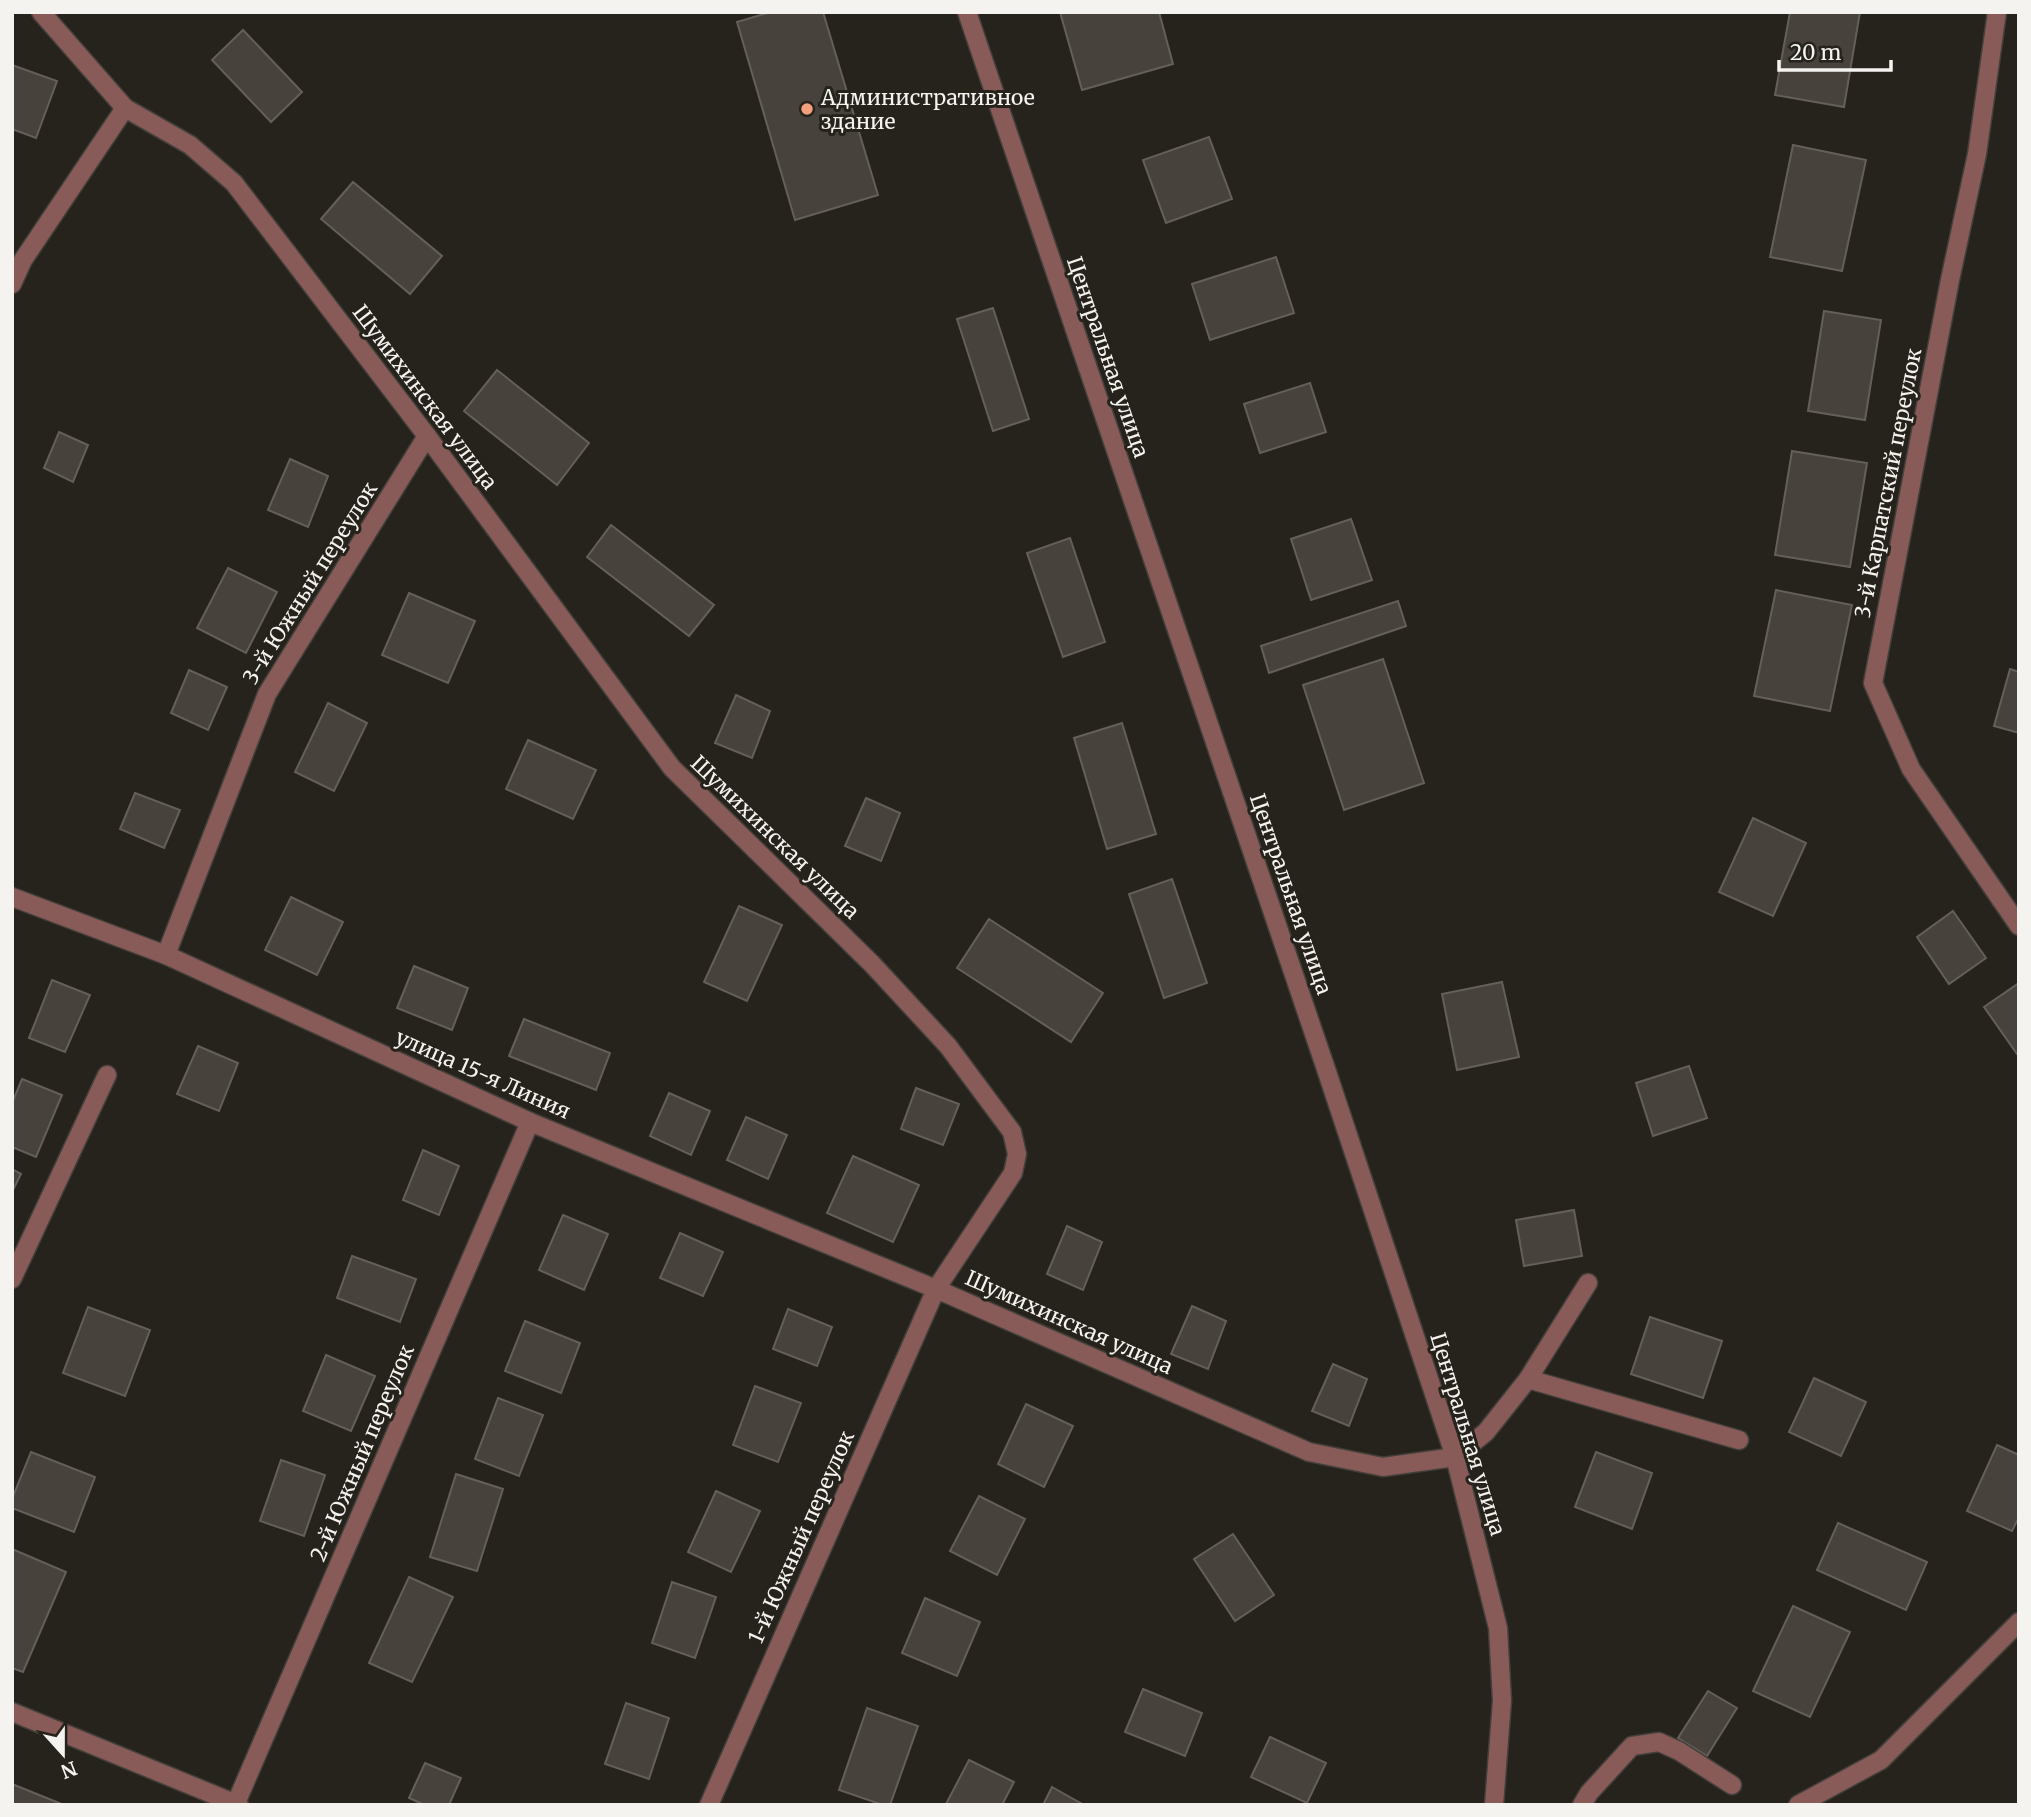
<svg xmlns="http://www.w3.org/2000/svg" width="2031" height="1817" font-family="Merriweather,serif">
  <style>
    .building { fill: #48423d; stroke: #655f59; stroke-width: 2 }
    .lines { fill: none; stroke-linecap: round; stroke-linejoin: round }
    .service-casing { stroke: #433f3a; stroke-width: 21 }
    .tertiary-casing { stroke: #433f3a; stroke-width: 21 }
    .service { stroke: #885b58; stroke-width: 18 }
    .tertiary { stroke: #885b58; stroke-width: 18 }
    .poi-dot { fill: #f2a07e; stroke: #26221c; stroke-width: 2.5 }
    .labels { text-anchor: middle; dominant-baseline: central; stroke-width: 6; stroke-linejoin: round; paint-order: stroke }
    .poi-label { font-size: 21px; fill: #f5f3ef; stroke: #26221c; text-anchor: start }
    .street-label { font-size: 21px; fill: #f5f3ef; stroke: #26221c }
  </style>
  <rect width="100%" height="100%" fill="#26221c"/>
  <g class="building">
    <path d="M771 12H823L878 195 795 220 737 22Z"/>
    <path d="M1060 12H1159L1173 64 1082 90Z"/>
    <path d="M1790 12H1860L1844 107 1775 95Z"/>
    <path d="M243 30 302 92 271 122 212 60Z"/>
    <path d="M12 65 57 81 36 138 12 129Z"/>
    <path d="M1209 137 1232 199 1166 223 1143 160Z"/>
    <path d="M1793 145 1866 160 1842 271 1770 257Z"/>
    <path d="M353 182 442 256 410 294 321 219Z"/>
    <path d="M1276 257 1294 313 1210 340 1192 284Z"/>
    <path d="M993 308 1029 419 993 431 957 319Z"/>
    <path d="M1824 311 1881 320 1865 420 1808 411Z"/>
    <path d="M497 370 589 443 557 485 464 411Z"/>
    <path d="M1310 383 1326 432 1260 453 1244 404Z"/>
    <path d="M59 432 88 445 73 482 44 468Z"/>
    <path d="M1792 451 1867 463 1850 567 1775 555Z"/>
    <path d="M290 459 328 476 308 527 268 510Z"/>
    <path d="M1351 519 1372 580 1311 600 1291 539Z"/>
    <path d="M611 525 714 605 689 636 587 557Z"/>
    <path d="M1070 538 1105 642 1063 657 1027 553Z"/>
    <path d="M228 568 277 592 246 653 197 628Z"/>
    <path d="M1776 590 1852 605 1830 711 1754 696Z"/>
    <path d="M409 593 475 621 448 683 382 655Z"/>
    <path d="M1398 601 1406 626 1269 673 1261 646Z"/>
    <path d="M1383 659 1424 783 1344 810 1303 685Z"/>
    <path d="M2010 669 2019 672V733L1994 726Z"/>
    <path d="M189 670 227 687 208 730 171 713Z"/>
    <path d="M736 695 770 711 752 758 715 743Z"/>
    <path d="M328 703 367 723 334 791 295 772Z"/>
    <path d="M1122 723 1156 834 1107 849 1074 738Z"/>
    <path d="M528 740 596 770 573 819 506 789Z"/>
    <path d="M135 793 180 810 164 848 120 829Z"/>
    <path d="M866 798 900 813 881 861 845 846Z"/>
    <path d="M1753 818 1806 843 1773 916 1719 892Z"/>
    <path d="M1172 879 1207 983 1164 998 1129 894Z"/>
    <path d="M291 897 343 922 317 975 265 950Z"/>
    <path d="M739 906 782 925 747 1001 704 982Z"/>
    <path d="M1953 911 1986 958 1949 984 1917 937Z"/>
    <path d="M989 919 1103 993 1071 1042 957 968Z"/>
    <path d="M414 966 468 988 452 1030 397 1008Z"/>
    <path d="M52 980 90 995 65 1052 29 1038Z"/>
    <path d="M1502 982 1519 1057 1457 1070 1442 994Z"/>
    <path d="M2019 983V1053L2017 1054 1984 1007Z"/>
    <path d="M524 1019 610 1053 596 1090 509 1056Z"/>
    <path d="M198 1046 238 1063 219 1111 177 1094Z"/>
    <path d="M1689 1066 1707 1118 1653 1136 1636 1083Z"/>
    <path d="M22 1079 62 1095 36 1157 12 1147V1103Z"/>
    <path d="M916 1088 959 1104 943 1145 901 1129Z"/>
    <path d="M669 1093 710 1111 691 1155 650 1136Z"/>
    <path d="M746 1117 787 1135 768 1179 727 1160Z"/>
    <path d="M423 1150 459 1166 439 1215 403 1200Z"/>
    <path d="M853 1156 919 1185 893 1242 827 1213Z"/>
    <path d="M12 1169 21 1174 12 1192Z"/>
    <path d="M1574 1210 1582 1256 1524 1266 1516 1220Z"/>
    <path d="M563 1215 608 1234 584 1290 539 1270Z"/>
    <path d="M1067 1226 1102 1242 1083 1290 1047 1274Z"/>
    <path d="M680 1233 723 1252 703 1296 660 1278Z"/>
    <path d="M352 1256 416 1279 400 1322 337 1298Z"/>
    <path d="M1192 1306 1226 1321 1208 1369 1171 1354Z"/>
    <path d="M88 1307 150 1330 125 1396 63 1373Z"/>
    <path d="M788 1309 832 1327 817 1366 773 1349Z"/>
    <path d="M1650 1317 1722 1341 1703 1398 1631 1374Z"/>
    <path d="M525 1321 580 1343 561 1393 505 1371Z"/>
    <path d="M326 1355 375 1376 351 1431 303 1411Z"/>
    <path d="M1333 1364 1367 1379 1349 1426 1312 1411Z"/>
    <path d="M1814 1378 1866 1402 1841 1456 1789 1432Z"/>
    <path d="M755 1386 801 1403 778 1462 733 1445Z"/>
    <path d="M498 1398 543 1415 519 1476 475 1459Z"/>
    <path d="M1026 1404 1073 1426 1044 1487 998 1464Z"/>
    <path d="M1997 1445 2019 1455V1517L2012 1531 1967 1511Z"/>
    <path d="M31 1452 95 1477 74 1532 12 1508V1499Z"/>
    <path d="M1596 1452 1652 1473 1632 1529 1575 1507Z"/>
    <path d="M281 1460 325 1475 304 1536 260 1521Z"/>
    <path d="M456 1474 503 1489 477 1571 430 1557Z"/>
    <path d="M716 1491 760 1511 731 1572 688 1552Z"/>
    <path d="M979 1496 1025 1519 997 1575 950 1551Z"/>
    <path d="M1838 1523 1927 1562 1906 1610 1817 1570Z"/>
    <path d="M1233 1534 1274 1595 1235 1621 1194 1559Z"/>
    <path d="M12 1549 66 1572 23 1672 12 1668Z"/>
    <path d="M409 1577 453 1597 412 1682 369 1663Z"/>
    <path d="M672 1582 716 1597 695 1658 652 1643Z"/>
    <path d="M925 1598 980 1622 957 1676 902 1653Z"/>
    <path d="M1793 1606 1850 1632 1810 1717 1753 1691Z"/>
    <path d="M1143 1689 1202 1713 1185 1756 1125 1732Z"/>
    <path d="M1708 1691 1737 1708 1707 1756 1678 1738Z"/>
    <path d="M626 1703 669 1718 649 1779 605 1764Z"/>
    <path d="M867 1708 918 1726 890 1805H883L839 1790Z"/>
    <path d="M1270 1737 1326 1763 1307 1803 1251 1777Z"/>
    <path d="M969 1760 1014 1782 1002 1805 946 1804Z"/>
    <path d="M425 1763 461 1778 449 1805H425L409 1798Z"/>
    <path d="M12 1784 64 1805H12Z"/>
    <path d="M1052 1787 1084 1805H1043Z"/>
  </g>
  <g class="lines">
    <defs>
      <g id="service">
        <path d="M41 12 125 108 190 145 234 183 427 436 672 768 872 964 948 1046 1012 1132 1017 1154 1013 1173 936 1289 1309 1452 1383 1467 1455 1457 1486 1432 1528 1379 1588 1283"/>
        <path d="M1997 12 1977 154 1950 280 1873 683 1911 769 2019 926"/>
        <path d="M12 284 23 260 125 108"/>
        <path d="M12 897 166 955 530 1122 936 1289 709 1805"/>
        <path d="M166 955 267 694 427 436"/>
        <path d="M12 1279 107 1075"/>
        <path d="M1528 1379 1739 1440"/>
        <path d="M12 1712 239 1805"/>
        <path d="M236 1803 530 1122"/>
        <path d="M1582 1805 1589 1793 1632 1746 1659 1742 1679 1751 1732 1785"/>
        <path d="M1798 1805 1881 1760 2019 1622"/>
      </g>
      <path id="tertiary" d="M967 12 1327 1072 1455 1457 1498 1628 1502 1701 1494 1805"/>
    </defs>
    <use href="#service" class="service-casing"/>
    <use href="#tertiary" class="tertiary-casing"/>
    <use href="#service" class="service"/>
    <use href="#tertiary" class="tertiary"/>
  </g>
  <circle class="poi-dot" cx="807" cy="109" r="7"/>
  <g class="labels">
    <g class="poi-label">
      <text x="821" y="97">Административное<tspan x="821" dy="24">здание</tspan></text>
    </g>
    <g class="street-label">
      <text transform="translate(1108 357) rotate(71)">Центральная улица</text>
      <text transform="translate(425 397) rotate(53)">Шумихинская улица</text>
      <text transform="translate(1888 483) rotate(-79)">3-й Карпатский переулок</text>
      <text transform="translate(310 583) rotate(-58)">3-й Южный переулок</text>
      <text transform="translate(775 837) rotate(44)">Шумихинская улица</text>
      <text transform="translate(1291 894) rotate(71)">Центральная улица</text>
      <text transform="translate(483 1074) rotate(24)">улица 15-я Линия</text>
      <text transform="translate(1069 1322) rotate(24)">Шумихинская улица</text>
      <text transform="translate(1468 1434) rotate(73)">Центральная улица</text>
      <text transform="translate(362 1453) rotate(-67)">2-й Южный переулок</text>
      <text transform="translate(801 1537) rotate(-66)">1-й Южный переулок</text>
    </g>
  </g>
  <rect width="2031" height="1817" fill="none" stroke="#f5f3ef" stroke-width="28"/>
  <g transform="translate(63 1754) rotate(159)" stroke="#26221c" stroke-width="5" paint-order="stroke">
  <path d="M0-5L12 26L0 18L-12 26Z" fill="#f5f3ef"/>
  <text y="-10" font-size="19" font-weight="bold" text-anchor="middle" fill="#f5f3ef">N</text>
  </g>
  <path d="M1779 60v10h112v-10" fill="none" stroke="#f5f3ef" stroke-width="3.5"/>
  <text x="1790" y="60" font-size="21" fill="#f5f3ef" stroke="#26221c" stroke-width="5" paint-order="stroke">20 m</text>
</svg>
